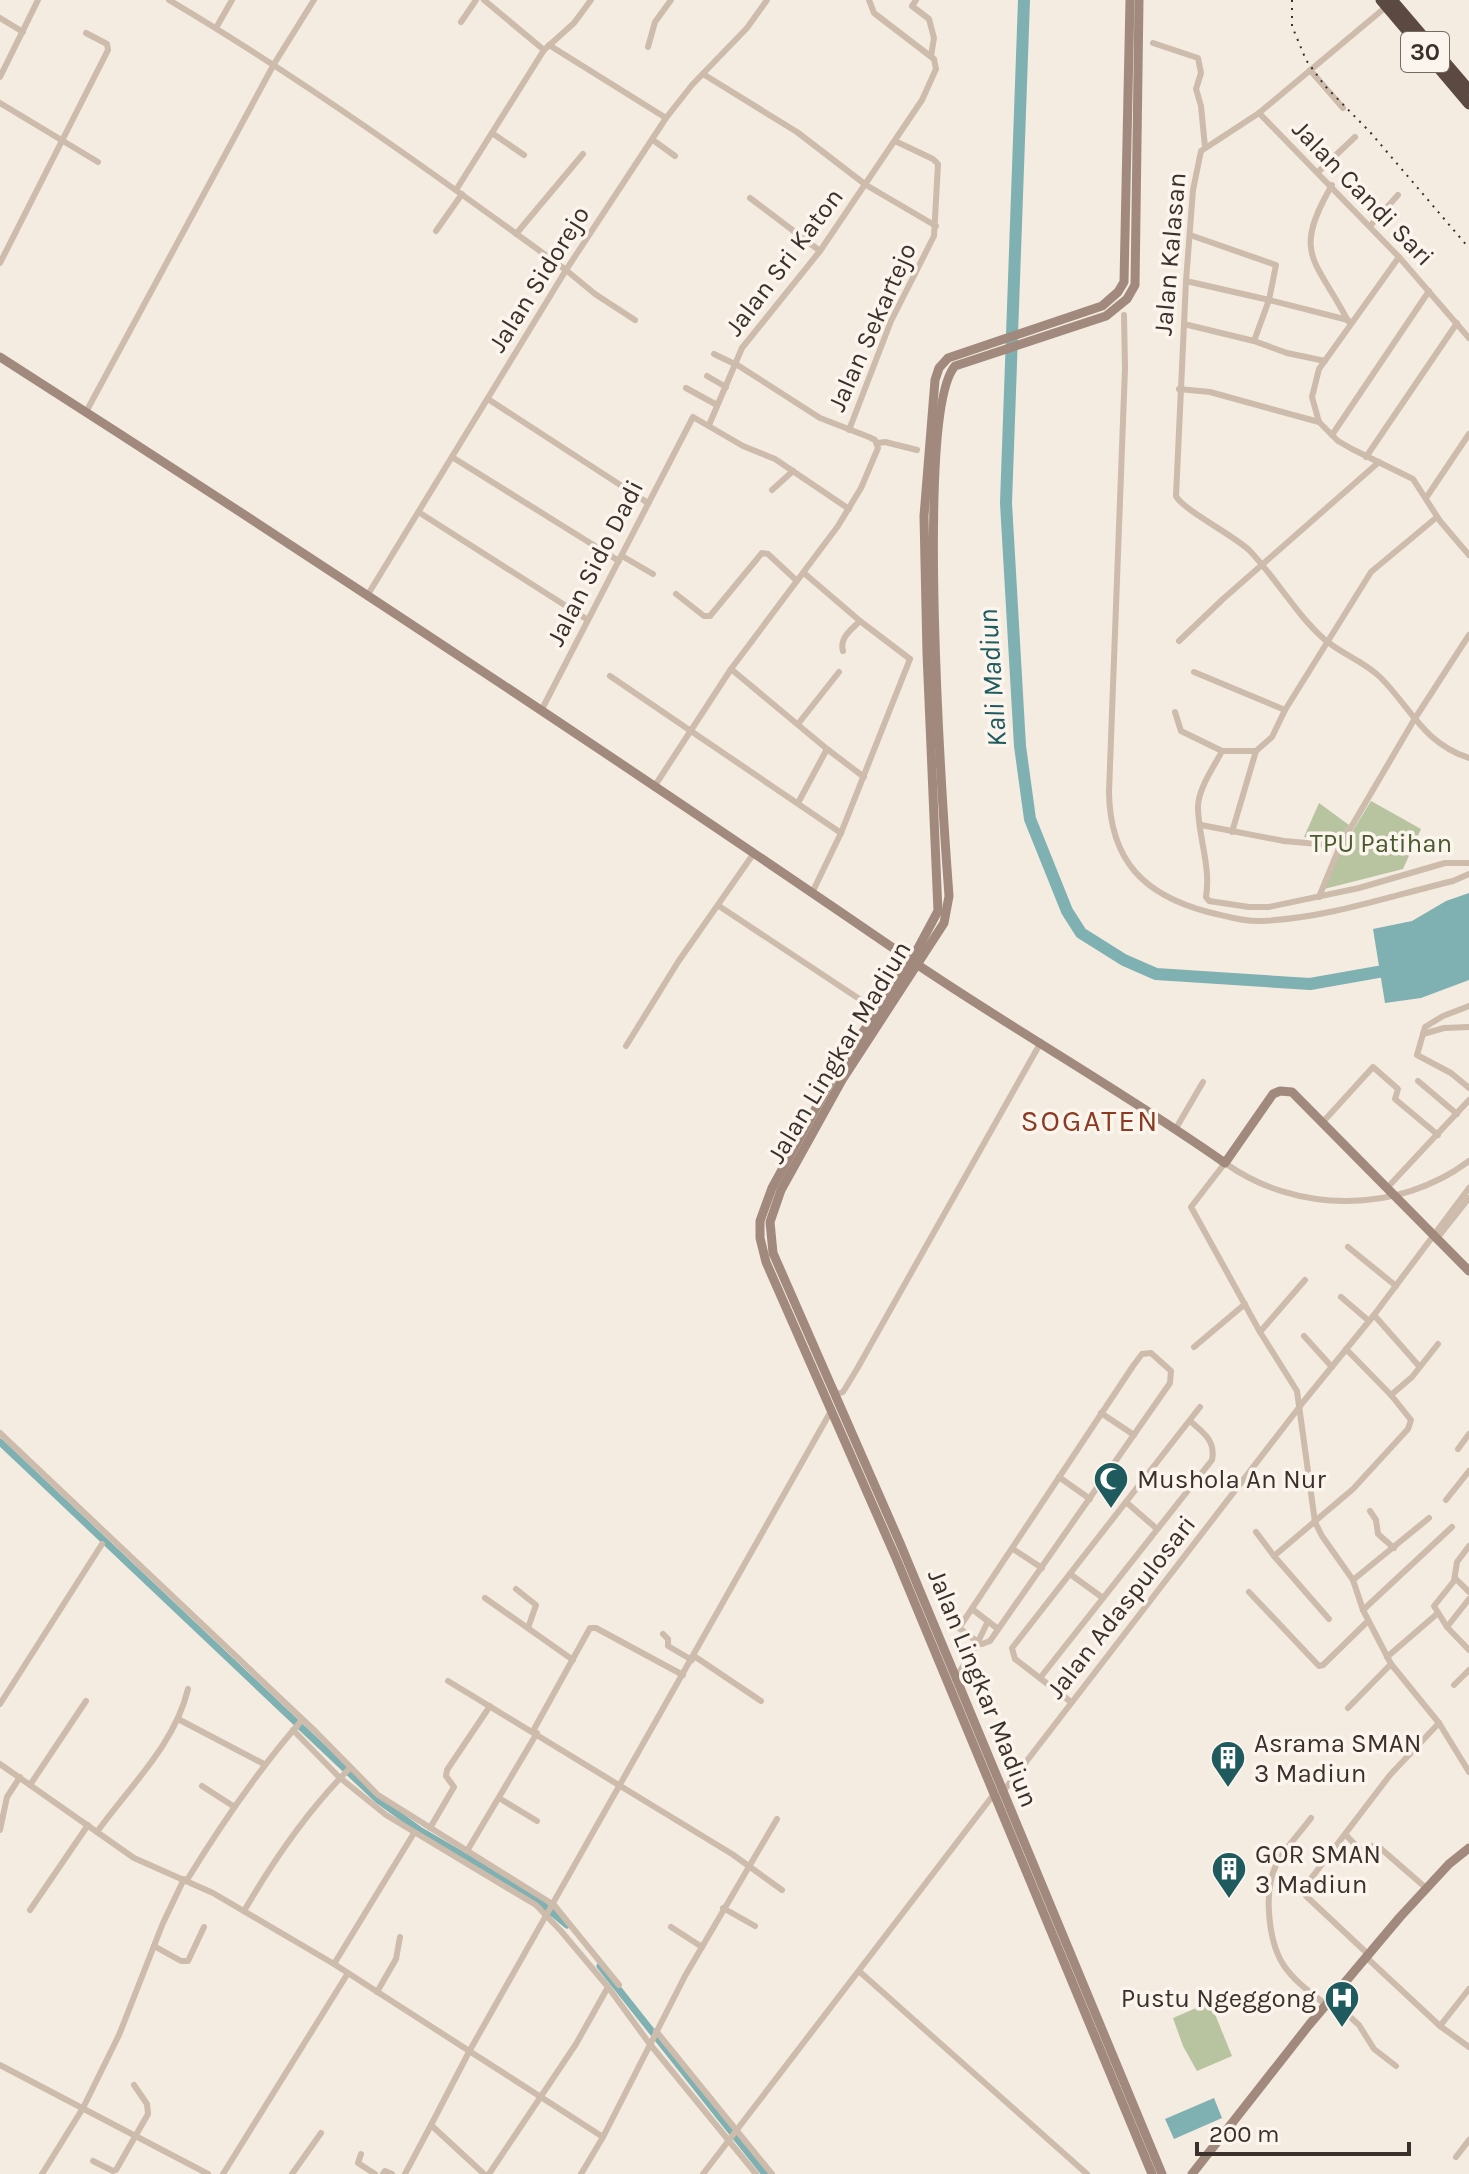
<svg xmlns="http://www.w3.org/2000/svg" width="1469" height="2174" font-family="Karla,sans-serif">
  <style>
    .green { fill: #b8c4a0 }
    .water { fill: #7fb0b2 }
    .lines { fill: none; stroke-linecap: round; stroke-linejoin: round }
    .canal { stroke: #7fb0b2; stroke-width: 7 }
    .river { stroke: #7fb0b2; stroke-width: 12 }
    .street { stroke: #cdbbac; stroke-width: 6 }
    .secondary { stroke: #a18a7d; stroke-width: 9 }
    .highway { stroke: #5c4a42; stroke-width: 11 }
    .rail { stroke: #3b302b; stroke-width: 2; stroke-dasharray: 2 6; stroke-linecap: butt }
    .labels { text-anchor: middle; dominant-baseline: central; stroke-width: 7; stroke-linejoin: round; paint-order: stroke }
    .shield { fill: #fbf5ee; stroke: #756b66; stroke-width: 2 }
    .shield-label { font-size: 24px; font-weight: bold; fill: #3b302b }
    .street-label { font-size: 26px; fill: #3b302b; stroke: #fbf5ee }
    .park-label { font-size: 26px; fill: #4a5a2e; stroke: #fbf5ee }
    .poi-label { font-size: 26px; fill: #3b302b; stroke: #fbf5ee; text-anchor: start }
    .water-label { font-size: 28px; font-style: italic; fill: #1f5a5e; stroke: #fbf5ee }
    .quarter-label { font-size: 30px; letter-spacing: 2px; fill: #8c3b22; stroke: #fbf5ee }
  </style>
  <rect width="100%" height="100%" fill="#f4ebe1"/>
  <g class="green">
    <path d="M1371 801 1421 829 1403 869 1324 889 1336 858Z"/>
    <path d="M1319 803 1349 825 1338 842 1304 837Z"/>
    <path d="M1210 2002 1232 2056 1197 2071 1183 2046 1173 2018Z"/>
  </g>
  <g class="water">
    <path d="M1469 893V980L1421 998 1385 1003 1373 929 1412 921 1446 901Z"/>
    <path d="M1214 2098 1222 2118 1174 2139 1165 2119Z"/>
  </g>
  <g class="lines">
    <g class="canal">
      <path d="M0 1442 378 1800 421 1831 531 1895 567 1925"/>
      <path d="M600 1966 765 2174"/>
    </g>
    <path class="river" d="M1024 0 1006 503 1020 746 1030 819 1067 911 1081 933 1124 960 1156 974 1310 984 1395 969"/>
    <g class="street">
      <path d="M169 0C307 82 436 175 566 270L595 294 635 320"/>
      <path d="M484 0 544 50"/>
      <path d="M916 0 912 6 929 19 934 38 931 56"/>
      <path d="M1387 6 1259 113 1201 151 1193 190 1186 281 1176 496C1182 509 1233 535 1249 550 1276 578 1295 613 1324 639 1341 654 1364 661 1380 677 1412 709 1422 742 1469 758"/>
      <path d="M0 18 23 32"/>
      <path d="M461 22 476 0"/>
      <path d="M216 28 232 0"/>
      <path d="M1153 43 1198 58 1201 73 1196 89 1201 106 1205 147"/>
      <path d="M549 45 666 118"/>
      <path d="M648 47 655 22 671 0"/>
      <path d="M1310 70 1343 108"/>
      <path d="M703 74 797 132 866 185 936 226"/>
      <path d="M0 77 38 0"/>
      <path d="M0 103 98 162"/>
      <path d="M1259 113 1399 257 1469 338"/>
      <path d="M492 133 524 155"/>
      <path d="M653 140 675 156"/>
      <path d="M1318 172 1355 137"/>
      <path d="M1332 185C1291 255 1316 259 1348 321"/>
      <path d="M456 190 544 50 574 23 591 0"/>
      <path d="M750 198 820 251"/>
      <path d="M1370 226 1398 195"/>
      <path d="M436 231 462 194"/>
      <path d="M516 234 583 154"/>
      <path d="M1399 257 1319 369 1312 397 1319 422 1338 441 1352 449 1413 479 1440 521 1469 555"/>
      <path d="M0 263 108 50 107 44 86 33"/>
      <path d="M1186 281 1269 300 1276 265 1190 235"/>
      <path d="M1124 315 1125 368 1109 792C1110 861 1144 895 1208 912 1226 916 1244 922 1262 921 1328 918 1390 896 1453 881L1469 874"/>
      <path d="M1184 324 1254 341 1269 300 1348 320"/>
      <path d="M1254 341 1287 353 1325 361"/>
      <path d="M707 376 726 387"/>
      <path d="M686 388 717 405"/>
      <path d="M1179 389 1210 392 1319 422"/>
      <path d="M488 399 648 503"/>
      <path d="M86 412 274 64 314 0"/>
      <path d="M709 425 742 348 820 251 922 100 936 69 934 59 874 13 869 0"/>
      <path d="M849 430 891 321 934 236 938 164 933 159 895 141"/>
      <path d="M1332 435 1429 291"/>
      <path d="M878 443 885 442 917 450"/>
      <path d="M452 457 619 561"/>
      <path d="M1366 457 1457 323"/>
      <path d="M772 490 793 471"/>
      <path d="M1426 498 1469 434"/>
      <path d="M420 513 588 620"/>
      <path d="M622 556 653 574"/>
      <path d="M804 573 860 621 910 659"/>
      <path d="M676 594 704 616H710L762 553 768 554 797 581"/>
      <path d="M367 596 566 270 666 118 692 85 747 28 767 0"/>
      <path d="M1179 641 1223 599 1379 462"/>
      <path d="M843 651C839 638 851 630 860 621"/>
      <path d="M731 669 827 749 864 777"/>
      <path d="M1194 672 1285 710"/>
      <path d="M610 676 841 833"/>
      <path d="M541 711 693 417 743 446 775 459 849 509"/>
      <path d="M1175 712 1181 731 1222 751"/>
      <path d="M798 724 839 672"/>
      <path d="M1256 751H1222C1214 767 1197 790 1198 809 1199 839 1211 867 1206 897L1209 901 1249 907H1269L1359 888 1445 863H1469"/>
      <path d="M1256 751 1272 737 1285 710 1371 572 1437 517"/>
      <path d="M654 787 731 669 838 526 861 488 878 448 875 440 869 437 820 418 739 366 714 354"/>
      <path d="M798 803 827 749"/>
      <path d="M1201 825 1284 841 1340 846"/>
      <path d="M1232 832 1256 751"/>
      <path d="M812 893 841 833 910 659"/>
      <path d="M1319 897 1340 846 1414 720 1469 635"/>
      <path d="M719 906 876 1010"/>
      <path d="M1469 1006 1443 1016 1425 1027 1417 1055 1451 1073 1469 1088"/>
      <path d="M1423 1034 1444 1028 1469 1027"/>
      <path d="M626 1046 678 962 754 853"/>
      <path d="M1418 1081 1457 1114"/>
      <path d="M1322 1123 1373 1067 1398 1089 1395 1099 1438 1135"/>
      <path d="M1175 1130 1203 1082"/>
      <path d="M1469 1161C1399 1214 1296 1214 1225 1163L1191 1207 1260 1332 1297 1391 1315 1522 1322 1536 1353 1580 1363 1610 1391 1664 1439 1723 1469 1772"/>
      <path d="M1387 1188 1469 1100"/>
      <path d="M1439 1236 1469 1198"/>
      <path d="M1348 1247 1396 1286"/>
      <path d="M1341 1297 1369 1321"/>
      <path d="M1374 1315 1419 1366"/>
      <path d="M1260 1332 1305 1280"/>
      <path d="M1304 1336 1332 1367"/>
      <path d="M1194 1347 1245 1304"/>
      <path d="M834 1395 843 1392 857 1369 1041 1042"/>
      <path d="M1391 1395 1412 1377 1438 1344"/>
      <path d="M1101 1413 1134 1435"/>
      <path d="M0 1433 315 1731 378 1795 554 1905 619 1985"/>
      <path d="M1458 1449 1469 1434"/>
      <path d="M1059 1477 1090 1499"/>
      <path d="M1446 1500 1469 1471"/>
      <path d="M1126 1502 1157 1529"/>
      <path d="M1370 1511 1376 1520 1378 1534 1394 1548"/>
      <path d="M1256 1532 1274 1556"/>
      <path d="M1469 1546 1457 1562 1454 1581 1434 1606 1447 1627 1469 1650"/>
      <path d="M1013 1549 1042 1568"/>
      <path d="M1070 1574 1103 1598"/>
      <path d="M1455 1578 1469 1592"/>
      <path d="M1353 1580 1429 1518"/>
      <path d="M516 1589 536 1605 528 1628"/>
      <path d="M1249 1592 1319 1666 1323 1665 1368 1621"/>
      <path d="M485 1598 573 1660"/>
      <path d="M972 1609 998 1629"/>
      <path d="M1363 1610 1452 1527"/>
      <path d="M1329 1619 1274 1556 1353 1489 1408 1429 1411 1420 1391 1395 1346 1349"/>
      <path d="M1447 1627 1469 1599"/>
      <path d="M663 1634 668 1639V1646L692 1660"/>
      <path d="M694 1656 761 1701"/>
      <path d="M1387 1657 1438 1613"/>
      <path d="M1040 1678 1212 1460C1216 1441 1203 1432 1190 1421"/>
      <path d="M955 1679 978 1642 959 1628 1133 1366 1142 1354 1151 1353 1171 1371 1170 1383 990 1641 982 1644 978 1642 988 1621"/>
      <path d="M448 1681 732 1854 782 1890"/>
      <path d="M1454 1685 1469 1670"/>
      <path d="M1071 1702 1015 1659 1012 1648 1200 1407"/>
      <path d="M0 1704 102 1544"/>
      <path d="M1348 1708 1391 1664"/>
      <path d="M178 1719 264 1764"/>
      <path d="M293 1730 339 1777 386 1815 536 1905 561 1931 608 1987 649 2043 756 2174"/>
      <path d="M533 1731 590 1628H596L683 1675"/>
      <path d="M0 1764 134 1858 213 1893 334 1964 603 2137"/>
      <path d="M30 1785 86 1701"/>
      <path d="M202 1786 233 1806"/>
      <path d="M1002 1793 1304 1401 1374 1315 1469 1188"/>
      <path d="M499 1798 537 1821"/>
      <path d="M1311 1818C1300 1833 1286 1847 1277 1863 1269 1878 1268 1896 1269 1912 1272 1961 1287 1975 1325 2004"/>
      <path d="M430 1828 454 1787 446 1776 447 1770 490 1706"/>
      <path d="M0 1830 7 1797 20 1777"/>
      <path d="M97 1832C130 1786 175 1744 188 1689"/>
      <path d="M1346 1835 1364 1854 1372 1846 1379 1847 1426 1888"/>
      <path d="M467 1851 537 1733"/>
      <path d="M187 1880C222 1823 258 1770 302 1720"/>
      <path d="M723 1908 755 1926"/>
      <path d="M30 1910 88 1825"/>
      <path d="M244 1911C273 1861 309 1809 350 1768"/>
      <path d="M671 1927 702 1947"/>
      <path d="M154 1946 181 1961H188L204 1927"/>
      <path d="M1369 1955 1306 1896 1303 1889 1390 1775 1439 1723"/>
      <path d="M1367 1958 1440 2026 1469 2047"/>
      <path d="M334 1964 414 1833"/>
      <path d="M860 1972 1087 2174"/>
      <path d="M377 1992 396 1959 400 1937"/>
      <path d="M1330 1999 1359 2025 1374 2049 1396 2066"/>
      <path d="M1440 2026 1469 1989"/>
      <path d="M656 2031 772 2174"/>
      <path d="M0 2065 208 2174"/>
      <path d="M361 2154 358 2163 375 2174"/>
      <path d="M1456 2157 1469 2140"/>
      <path d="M93 2161 113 2171 116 2170 148 2114 147 2104 134 2085"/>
      <path d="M42 2174 83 2108 119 2035 163 1923 184 1879"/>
      <path d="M223 2174 348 1973"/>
      <path d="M292 2174 321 2133"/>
      <path d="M383 2174 385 2171 392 2174"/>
      <path d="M405 2174 431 2125"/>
      <path d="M484 2174 431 2125 470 2050 831 1411"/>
      <path d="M489 2174 576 2044 608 1987"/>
      <path d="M581 2174 603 2137 685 1976 777 1819"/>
      <path d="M703 2174 994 1794"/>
    </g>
    <g class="secondary">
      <path d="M1130 0 1124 282 1118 292 1102 306 948 358 939 368 935 380 924 516 927 654 938 911 916 952 832 1079 772 1188 760 1221V1238L766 1262 896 1558 1152 2174"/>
      <path d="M1139 0 1135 285 1127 299 1106 316 955 366C914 412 943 815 949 896L944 923 842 1080 781 1190 770 1222 773 1253 900 1543 1162 2174"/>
      <path d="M0 357C308 554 613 756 915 963 1017 1032 1124 1092 1225 1163L1273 1094 1280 1091 1292 1092 1469 1271"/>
      <path d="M1192 2174 1309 2025 1400 1917 1449 1864 1469 1848"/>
    </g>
    <g class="highway">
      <path d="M1381 0 1469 104"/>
      <path d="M1392 0 1469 90"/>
    </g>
    <path class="rail" d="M1292 0V26L1306 60 1325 86 1370 132 1469 248"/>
  </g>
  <defs>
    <symbol id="mosque-pin" viewBox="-11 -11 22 30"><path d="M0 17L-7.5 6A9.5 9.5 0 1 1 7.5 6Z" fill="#1f5a5e" stroke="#fbf5ee"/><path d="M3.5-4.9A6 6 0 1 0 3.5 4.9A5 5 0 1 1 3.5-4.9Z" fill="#fff"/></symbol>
    <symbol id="building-pin" viewBox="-11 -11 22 30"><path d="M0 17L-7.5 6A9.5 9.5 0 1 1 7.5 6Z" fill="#1f5a5e" stroke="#fbf5ee"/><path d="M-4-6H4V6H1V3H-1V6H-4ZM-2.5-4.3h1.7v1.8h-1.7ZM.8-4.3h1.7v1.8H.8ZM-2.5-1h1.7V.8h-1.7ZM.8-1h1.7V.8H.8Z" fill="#fff"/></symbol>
    <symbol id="hospital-pin" viewBox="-11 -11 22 30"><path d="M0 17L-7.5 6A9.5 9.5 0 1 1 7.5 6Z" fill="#1f5a5e" stroke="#fbf5ee"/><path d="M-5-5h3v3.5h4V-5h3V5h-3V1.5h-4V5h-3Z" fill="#fff"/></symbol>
  </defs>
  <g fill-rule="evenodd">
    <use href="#mosque-pin" x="1091" y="1459" width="40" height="54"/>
    <use href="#building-pin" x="1208" y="1738" width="40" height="54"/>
    <use href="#building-pin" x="1209" y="1849" width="40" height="54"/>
    <use href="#hospital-pin" x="1322" y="1978" width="40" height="54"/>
  </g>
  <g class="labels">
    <rect class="shield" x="1401" y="32" width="48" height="40" rx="6"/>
    <g class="shield-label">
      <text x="1425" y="52">30</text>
    </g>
    <g class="street-label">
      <text transform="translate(1363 193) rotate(46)">Jalan Candi Sari</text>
      <text transform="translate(1170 254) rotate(-85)">Jalan Kalasan</text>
      <text transform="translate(784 262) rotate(-53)">Jalan Sri Katon</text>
      <text transform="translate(539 279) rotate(-58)">Jalan Sidorejo</text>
      <text transform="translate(872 327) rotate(-66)">Jalan Sekartejo</text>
      <text transform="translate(595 563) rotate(-63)">Jalan Sido Dadi</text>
      <text transform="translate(839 1052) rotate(-59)">Jalan Lingkar Madiun</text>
      <text transform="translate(1121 1607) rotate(-52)">Jalan Adaspulosari</text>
      <text transform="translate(983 1688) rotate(68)">Jalan Lingkar Madiun</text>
    </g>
    <g class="park-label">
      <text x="1381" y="843">TPU Patihan</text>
    </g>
    <g class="poi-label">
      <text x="1137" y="1479">Mushola An Nur</text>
      <text x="1254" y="1743">Asrama SMAN<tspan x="1254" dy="30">3 Madiun</tspan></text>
      <text x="1255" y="1854">GOR SMAN<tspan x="1255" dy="30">3 Madiun</tspan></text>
      <text x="1316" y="1998" text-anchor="end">Pustu Ngeggong</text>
    </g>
    <g class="water-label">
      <text transform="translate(992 678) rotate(-94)">Kali Madiun</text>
    </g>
    <g class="quarter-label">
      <text x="1090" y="1121">SOGATEN</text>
    </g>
  </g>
  <path d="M1197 2142v12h212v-12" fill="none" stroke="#3b302b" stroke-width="4"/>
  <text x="1209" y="2142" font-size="24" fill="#3b302b" stroke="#fbf5ee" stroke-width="6" paint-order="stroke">200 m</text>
</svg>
